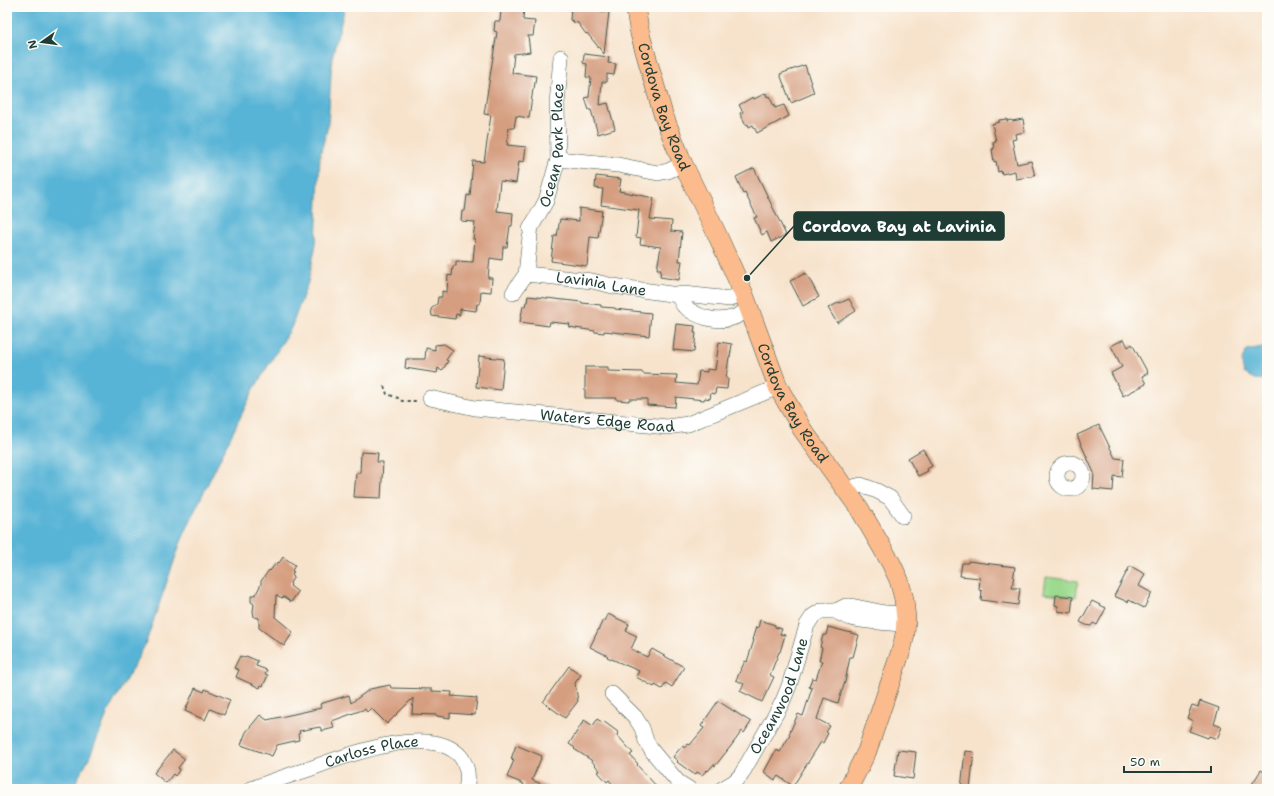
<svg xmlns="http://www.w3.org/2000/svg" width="1274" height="796" viewBox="0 0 1274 796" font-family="'Shantell Sans',sans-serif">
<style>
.green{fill:#9dda8f;stroke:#5e8c62}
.water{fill:#58b4d6;stroke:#3c7885}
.building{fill:#d69e80}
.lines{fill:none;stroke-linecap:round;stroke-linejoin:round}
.minor-casing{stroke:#3f564b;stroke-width:16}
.major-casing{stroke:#3f564b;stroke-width:20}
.path{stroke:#3f564b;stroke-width:2;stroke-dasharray:3 3;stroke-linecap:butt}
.minor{stroke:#fff;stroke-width:15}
.major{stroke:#fbbb8d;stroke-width:19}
.labels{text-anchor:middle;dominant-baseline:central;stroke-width:3;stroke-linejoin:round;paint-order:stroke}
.street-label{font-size:15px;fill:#1f3d34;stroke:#fdfcf7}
.leader{fill:none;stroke:#1f3d34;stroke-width:1.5}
.callout-dot{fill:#1f3d34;stroke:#fdfcf7;stroke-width:1.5}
.callout{fill:#1f3d34;stroke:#1f3d34;stroke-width:1.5}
.callout-label{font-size:16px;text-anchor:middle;font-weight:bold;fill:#fff}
</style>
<rect width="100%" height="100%" fill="#fdfcf7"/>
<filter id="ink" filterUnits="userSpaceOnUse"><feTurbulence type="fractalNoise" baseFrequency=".025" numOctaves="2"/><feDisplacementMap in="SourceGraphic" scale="8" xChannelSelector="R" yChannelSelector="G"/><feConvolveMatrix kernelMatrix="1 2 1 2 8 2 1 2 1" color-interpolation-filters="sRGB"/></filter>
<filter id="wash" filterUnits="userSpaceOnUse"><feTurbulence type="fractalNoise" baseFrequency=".012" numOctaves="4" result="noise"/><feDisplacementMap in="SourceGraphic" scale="16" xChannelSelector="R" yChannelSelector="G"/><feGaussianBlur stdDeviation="0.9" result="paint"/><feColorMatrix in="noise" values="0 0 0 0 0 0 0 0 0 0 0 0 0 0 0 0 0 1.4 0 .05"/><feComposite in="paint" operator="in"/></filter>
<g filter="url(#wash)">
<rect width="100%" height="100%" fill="#f7e3cc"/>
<path class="green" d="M1046,577L1078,581L1076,597L1044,593Z"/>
<g class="water">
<path d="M7,7H345L332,58L328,126L320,155L316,244L308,282L291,328L254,389L196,508L180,544L145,645L108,712L90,756L72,789H7Z"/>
<path d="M1267,344V380L1254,379L1244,373C1241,362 1241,360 1247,350L1262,347Z"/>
</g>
<g id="blocks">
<g class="building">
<path d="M506,7H524L523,20L535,21L533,36H528L530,52L514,54L512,73L536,76L534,89H533L529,118L516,116L514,128H509L507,145L526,147L524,162L519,161L516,183L500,181L497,211L513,213L512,226H510L507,247H503L502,260L490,258L488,278H492L491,292L481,291L480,304H477L476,311L460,309V315L456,314L455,319L432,316L431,309L437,304L438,297H442V291L447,292L448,275L452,276L453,266H456V261L473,262L475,239H473L475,222L461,221L462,211H465L467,195L470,196L473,161L484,162L491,115L484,114L497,32L494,31L495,21H500L501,10L506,11Z"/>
<path d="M571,8L575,9V8L609,12L604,54L587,33L586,34L578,23L573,22V21L570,20Z"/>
<path d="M584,54L609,57L608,63L616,64L614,75L607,74V82H602L600,105L608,103L615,129L598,134L591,110H589L585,98L589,97L591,78L586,77L587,64L583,63Z"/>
<path d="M805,65L814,93L791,103L780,74Z"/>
<path d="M766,93L767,97L769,96L775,108L784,105L789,116L757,133L753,125L749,127L748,124L746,125L740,113L743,112L739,105L753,97L754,99Z"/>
<path d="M1007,119V121L1011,120L1012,121L1023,119L1025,132L1015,134L1016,139L1012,140L1017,164L1031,161L1035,176L1016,179L1015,171L1002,174L1001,171L998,172L996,161L994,162L992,149H994L993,142L996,141L992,124L999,122V120Z"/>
<path d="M754,168L786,235L771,242L767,232L762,235L754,218L757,217L745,193L743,194L736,177Z"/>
<path d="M596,176L621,179L619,191L654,198L650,219L672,221L671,231L682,232L679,261H682L679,280L660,277L661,269H657L661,247L640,244L641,238L636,237L639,210L601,205L603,189L595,188Z"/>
<path d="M579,208L602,211L598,238L590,237L587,266L551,261L554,236H557L560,219L579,221Z"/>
<path d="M806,273L819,297L803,306L790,281Z"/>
<path d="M528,296L582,302V303L601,305V307L615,308V309L651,313L649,336L604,331V333L595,332V331L569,327L570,324L550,322L549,326L520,322L523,306H525L526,302H527Z"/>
<path d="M849,299L856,311L837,323L828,308L840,302V303Z"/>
<path d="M676,324L695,326L694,333H696L694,352L673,350Z"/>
<path d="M1124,339L1128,347L1132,344L1148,373L1142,376L1146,384L1123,396L1111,373L1122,367L1111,346Z"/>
<path d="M719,342L732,344L730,357H729L726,378L728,379L727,389L716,388L715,394L711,393L710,399L705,398L704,400L676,397L675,407L647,405V399H629V401L617,400V398H585V367H608V371L643,372V374L677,375L676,383L697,385L699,371L707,372V369L715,370Z"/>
<path d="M444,344L453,350L446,360L448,361L442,371L438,368L437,373L405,368L406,359H425L426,348L435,350V345Z"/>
<path d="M479,356L504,359L501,390L476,387Z"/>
<path d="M1099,425L1115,458L1124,459L1122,477L1114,476L1113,491L1093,489L1094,473L1077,435Z"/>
<path d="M923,449L932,466L927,469L928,471L918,476L908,458Z"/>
<path d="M361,452L378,453L377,462H383L381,498L354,497L356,473H360Z"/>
<path d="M283,557L295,565L292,571L294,572L292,575L294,577L290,583L291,585L290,586L298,592L291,602L284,597L282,598L276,595L275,617L293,632L284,646L259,628V618L254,617L253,611L254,604L251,602V596L256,594L261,584V581L269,570L270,571L275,564L276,565L278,562L279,563Z"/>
<path d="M968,561L1015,567L1012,588H1020L1018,605L981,600L982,591L979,590L980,578L960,576L962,563H968Z"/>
<path d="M1130,566L1145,574L1139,586L1152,593L1144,608L1129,600L1128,602L1114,596Z"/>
<path d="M1056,595L1073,597L1071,613L1058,611V606L1055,605Z"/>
<path d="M1092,601L1106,608L1097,625L1093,623L1091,626L1086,625L1080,622Z"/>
<path d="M608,614L629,624L626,631L637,636L631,649L647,657L652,649L684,667L672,687L666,683L662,689L655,685L654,687L636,677L639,671L607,657L608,656L590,647L603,620L605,621Z"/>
<path d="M760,620L775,625V627L782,629L780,634L785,635L780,652H779L770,675L774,677L762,702L740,691L744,684L736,680L745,661L747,662L754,640H752L756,627L758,628Z"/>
<path d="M828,627L859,635L853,657H850L845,682L838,703L824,698L817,719L830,726L826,732L828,733L823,743L821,742L793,786L778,776L775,780L764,772L776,750L780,752L790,735L789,734L798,714L803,716L812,688L809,687L812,678L816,679L822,661H819L822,648L820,647L823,635H826Z"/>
<path d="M240,656L245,658L246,656L258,661L256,666L267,670L265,674L268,675L263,686L261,685L260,688L236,677L239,670L234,668Z"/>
<path d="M569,666L581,675L575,683L578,701L565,718L543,702Z"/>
<path d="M390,685L391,688L432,689V691L452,692L451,696L477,698L475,715L450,713V718L437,716V715L412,714L413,698L387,724L371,708L367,712L365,709L332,721L334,728L322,731L320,727L299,731L300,733L298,734L299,740L277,745L272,756L241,745L246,732L260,715L267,720L321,708L320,704L349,695L351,703L370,689Z"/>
<path d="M195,688L204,692L205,689L230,700L224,715L210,709L205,720L185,711Z"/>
<path d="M718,701L751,722L744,733L742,731L731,746L715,766L714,764L708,771L707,770L702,775L697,772L695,775L677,762L678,761L673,757L682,746L685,748L688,744L690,745L704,728L701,726Z"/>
<path d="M1200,701L1219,708L1214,724L1222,727L1217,739L1209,736L1208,738L1189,731L1193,721L1187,718L1192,705L1198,707Z"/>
<path d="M597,719L602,722L603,721L618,732L617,735L633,753L630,755L638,764L637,765L659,789H616L609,780L607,782L598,772L600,771L591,760L574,749L575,748L569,744L584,720L593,726Z"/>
<path d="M516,745L542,756L532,780L553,789H522L524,784L507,777L514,760L511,759Z"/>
<path d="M173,750L185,759L178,768L180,769L175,776L173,774L166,783L154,773Z"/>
<path d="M898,750L916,752L913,779L894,776Z"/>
<path d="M965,751L974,752L970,789H961Z"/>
<path d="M1261,770L1267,774V789H1249Z"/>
</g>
</g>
</g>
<g filter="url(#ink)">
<use href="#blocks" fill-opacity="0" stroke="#3f564b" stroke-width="1"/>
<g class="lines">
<defs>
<g id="minor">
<path d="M558,159L618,165L658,173L668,171L683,164"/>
<path id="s1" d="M530,229L546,201L558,159L557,104L561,57"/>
<path id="s2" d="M526,274L592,281L613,286L678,295L684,294L730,299L743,292"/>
<path d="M513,293L526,274L530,237"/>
<path d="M678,295C680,298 681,303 684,306C697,317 716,323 732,318C738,316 744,312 749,310"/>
<path id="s3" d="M430,398L475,408L667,427L688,424L778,387"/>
<circle cx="1070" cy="476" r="13"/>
<path d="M846,489L861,485L877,491L890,498L903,516"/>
<path d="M836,611C853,623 878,621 898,624"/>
<path d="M612,694L635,717L642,728L646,741L652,751L678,782L689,789"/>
<path id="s4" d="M251,789C270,782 290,775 309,769C344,756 432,722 461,757C468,767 469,777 466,789"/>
<path id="s5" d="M722,789L734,782L741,775L782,703L789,686L807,625L813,616L821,611H836L846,606H851L885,613L905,614"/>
</g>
<g id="major">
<path id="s6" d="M635,7L640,34L663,114L683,164L715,230L743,292L778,387L802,429L859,508L891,563L899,580L904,599L906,619L905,634L902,648L867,751L848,789"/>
</g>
</defs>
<use href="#minor" class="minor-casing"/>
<use href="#major" class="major-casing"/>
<path class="path" d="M384,386L387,394L398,398L402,401H418"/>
<use href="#minor" class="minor"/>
<use href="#major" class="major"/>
</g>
</g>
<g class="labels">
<g class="street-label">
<text stroke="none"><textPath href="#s6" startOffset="104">Cordova Bay Road</textPath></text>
<text stroke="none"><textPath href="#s1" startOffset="89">Ocean Park Place</textPath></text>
<text stroke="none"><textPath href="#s2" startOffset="76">Lavinia Lane</textPath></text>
<text stroke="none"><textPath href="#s6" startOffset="428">Cordova Bay Road</textPath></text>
<text stroke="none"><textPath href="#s3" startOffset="179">Waters Edge Road</textPath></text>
<text stroke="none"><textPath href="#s5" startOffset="112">Oceanwood Lane</textPath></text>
<text stroke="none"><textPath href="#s4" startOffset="127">Carloss Place</textPath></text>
</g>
</g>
<path class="leader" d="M747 278L794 226"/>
<circle class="callout-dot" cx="747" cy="278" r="4"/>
<rect class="callout" x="794" y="212" width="210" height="28" rx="4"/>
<g class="callout-label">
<text x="899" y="232">Cordova Bay at Lavinia</text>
</g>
<rect width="1274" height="796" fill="none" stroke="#fdfcf7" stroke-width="24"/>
<g transform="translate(42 42) rotate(256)" stroke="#fdfcf7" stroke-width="3" paint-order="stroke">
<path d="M0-3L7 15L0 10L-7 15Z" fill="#1f3d34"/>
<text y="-6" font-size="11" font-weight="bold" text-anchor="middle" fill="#1f3d34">N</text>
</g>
<path d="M1124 766v6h87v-6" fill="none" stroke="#1f3d34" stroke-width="2"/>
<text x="1130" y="766" font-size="12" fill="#1f3d34" stroke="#fdfcf7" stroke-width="3" paint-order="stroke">50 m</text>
</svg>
